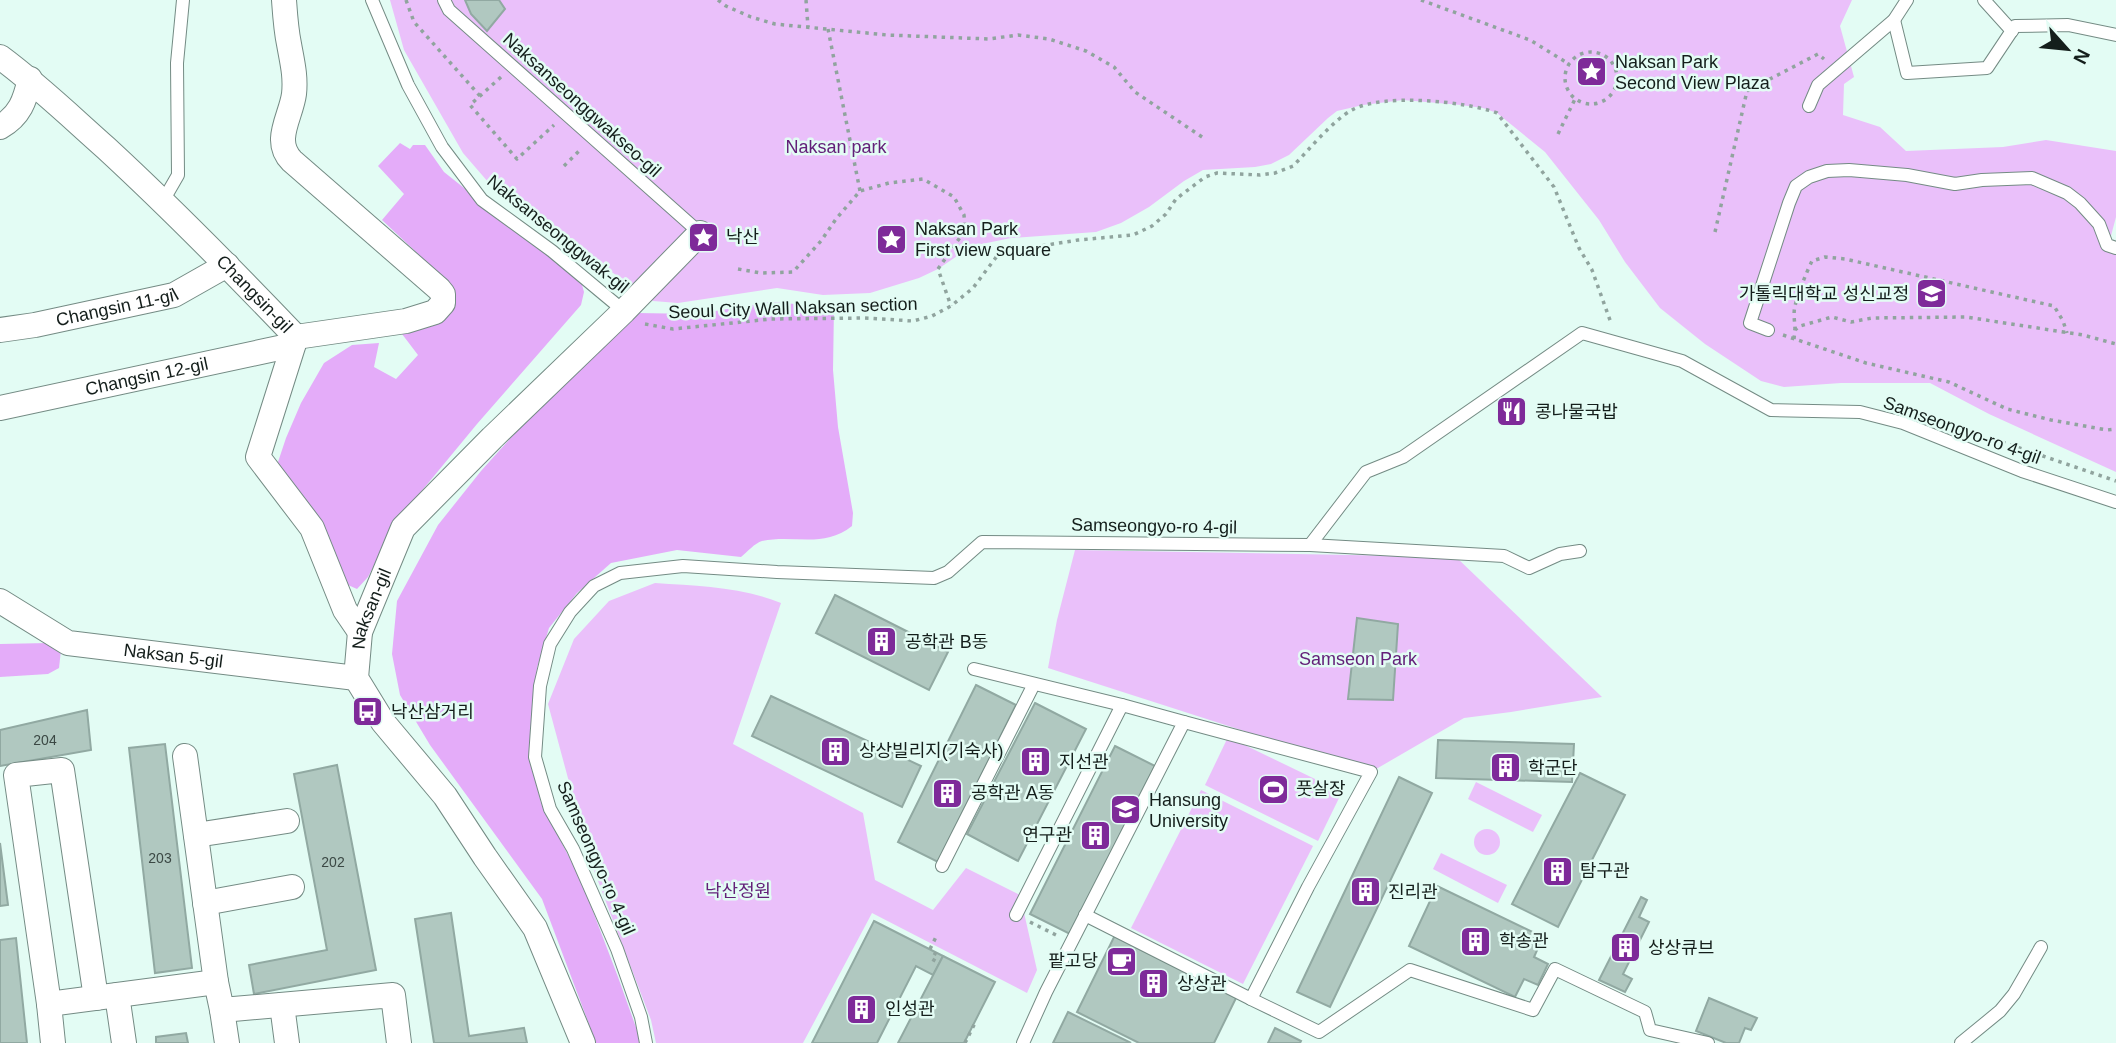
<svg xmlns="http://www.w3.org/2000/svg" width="2116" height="1043" viewBox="0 0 2116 1043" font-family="Helvetica,'Noto Sans KR',sans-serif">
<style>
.green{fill:#eac0fa}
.forest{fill:#e4acf9}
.building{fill:#b0c8c0;stroke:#91a9a2;stroke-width:2}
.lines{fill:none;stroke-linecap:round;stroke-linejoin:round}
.service-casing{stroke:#748b84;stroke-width:14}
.minor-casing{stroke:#748b84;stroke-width:26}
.path{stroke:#90a49e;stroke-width:3.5;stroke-dasharray:3.5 5;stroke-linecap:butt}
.service{stroke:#fff;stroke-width:12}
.minor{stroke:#fff;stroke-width:24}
.labels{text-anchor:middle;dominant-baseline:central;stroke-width:5;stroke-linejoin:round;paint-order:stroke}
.number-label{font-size:14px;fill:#3b4844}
.poi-label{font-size:18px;fill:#141e1b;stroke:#e3fcf4;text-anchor:start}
.street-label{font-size:18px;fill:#141e1b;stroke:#e3fcf4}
.park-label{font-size:18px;fill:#632079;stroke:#e3fcf4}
</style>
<rect width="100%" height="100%" fill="#e3fcf4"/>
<g class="green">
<path d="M390,0H1852L1840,26L1854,77L1844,84L1843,115L1880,127L1906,151L2003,147L2046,140L2116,151V217L2108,247L2116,250V472L1989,414L1930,383H1841L1784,387L1761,381L1705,344L1660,308L1625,262L1599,220L1545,152L1497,113L1483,108L1461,105L1403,100L1363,105L1337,111L1328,118L1289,155L1271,164L1255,167L1203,170L1184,181L1149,207L1121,223L1096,232L1011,238L977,245L963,252L938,269L919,278L870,293L823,295L777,288L678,303L653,301L495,190L463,153L404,50Z"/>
<path d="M1075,550L1456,557L1602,697L1511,712L1464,718L1371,772L1048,668L1057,620Z"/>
<path d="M655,583C699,586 741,587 781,603L733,744L863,813L875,880L933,910L966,868L1020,895L1037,970L1027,993L872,913L803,1043H656L651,1020L590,860L548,704L574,639L609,601Z"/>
<path d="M1228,737L1342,792L1318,841L1205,785Z"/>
<path d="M1476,782L1542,815L1533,832L1468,799Z"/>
<path d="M1201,790L1313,846L1243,984L1131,928Z"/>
<circle cx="1487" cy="842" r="13"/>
<path d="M1441,853L1507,885L1498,903L1433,869Z"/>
</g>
<g class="forest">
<path d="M400,143L410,149L413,145H425L444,172L581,281L584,292L581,305L477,424L396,522L368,577L357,589L339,581L281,478L278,462L286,438L301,403L324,363L352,345L379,343L374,367L396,379L418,355L402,334L439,321L454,306L450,288L416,252L382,220L404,194L378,166Z"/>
<path d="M770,302L834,307L833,370L838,427L853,513L852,526C823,549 794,534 762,541C755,543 747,552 741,557L677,550L611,563L577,593L549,628L537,668L529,753L541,803L581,880L618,977L638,1033L639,1043H596L542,899L430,745L400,695L392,654L397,601L438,525L481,471L527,420L586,365L637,313L697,314Z"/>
<path d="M48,643L61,650L59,668L48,674L0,677V644Z"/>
</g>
<g class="building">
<path d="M465,0H499L505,9L487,31L471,14Z"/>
<path d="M835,595L948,652L929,690L816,633Z"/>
<path d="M1357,618L1398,624L1393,700L1348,699Z"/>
<path d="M976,685L1016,705L938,862L898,842Z"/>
<path d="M771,696L921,766L902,807L752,736Z"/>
<path d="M1035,703L1086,729L1018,861L967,834Z"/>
<path d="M87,710L91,750L0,766V730Z"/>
<path d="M1438,740L1574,744L1572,782L1436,778Z"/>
<path d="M165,744L192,968L155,973L129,748Z"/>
<path d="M1115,746L1155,766L1070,934L1030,914Z"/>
<path d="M337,765L376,970L254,994L249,965L327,950L294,774Z"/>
<path d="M1580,773L1625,795L1558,927L1512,904Z"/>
<path d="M1399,777L1432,793L1330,1007L1297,992Z"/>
<path d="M0,843L8,905L0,906Z"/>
<path d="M1437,886L1543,937L1534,957L1548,964L1538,985L1524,979L1515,997L1409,946Z"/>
<path d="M1641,897L1647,900L1639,917L1649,922L1623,974L1632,979L1625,992L1599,980Z"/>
<path d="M451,913L469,1036L524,1028L527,1043H434L415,919Z"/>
<path d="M874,921L943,956L933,975L916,966L877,1043H812Z"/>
<path d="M1116,933L1238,994L1214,1043H1139L1077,1012Z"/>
<path d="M16,938L27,1043H0V940Z"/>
<path d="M943,956L995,982L964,1043H898Z"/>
<path d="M1709,998L1757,1018L1751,1030L1745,1028L1739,1043H1726L1696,1031Z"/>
<path d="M1068,1012L1131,1043H1053Z"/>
<path d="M1275,1028L1301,1041L1300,1043H1268Z"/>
<path d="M186,1033L188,1043H156V1037Z"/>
</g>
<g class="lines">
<defs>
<g id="service">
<path d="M372,0L408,85L442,147L482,200L552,251L624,311"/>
<path d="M444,0L449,10L700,233"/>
<path d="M1984,0L2012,31"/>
<path d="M1894,20L1907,73L1987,68L2015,26L2068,25L2116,35"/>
<path d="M1809,106L1818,85L1894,20L1907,0"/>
<path d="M163,201L178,175L177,63L183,0"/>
<path d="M1768,330L1750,323L1789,203L1796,186L1809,177L1827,171L1849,170L1907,175L1955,184L1982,180L2032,178L2067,193L2080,203L2099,224L2107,245L2116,248"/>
<path d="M1310,545L1366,472L1403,457L1582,333L1682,361L1771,410L1860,412L1903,423L2022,471L2116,502"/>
<path d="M974,669L1122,705"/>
<path d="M942,866L1034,684"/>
<path d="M1016,915L1122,705L1184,722L1046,992L1023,1043"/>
<path d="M1085,915L1251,999L1308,887L1371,772L1184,722"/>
<path d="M1251,999L1319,1032L1410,970L1533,1010L1555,969L1645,1012L1650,1030L1708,1043"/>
<path d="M646,1043L641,1017L617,949L573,849L550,809L535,757L540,686L550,644L570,612L594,586L620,573L683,566L777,572L934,578L948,572L982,542L1310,545L1504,556L1529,568L1560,554L1580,551"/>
<path d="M1961,1043L2000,1011L2014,994L2041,947"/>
</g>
<g id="minor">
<path d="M284,0C285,14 286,30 289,44C292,61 296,76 294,94C291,117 272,141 292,161L439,289L443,294V303L435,312L406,321L296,337"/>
<path id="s1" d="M0,57C38,85 71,117 106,148C172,209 234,272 296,337L258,457L312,528L345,610L360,632"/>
<path d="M0,127C20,116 25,100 30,79"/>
<path id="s2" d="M0,330L35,325L174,295L227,265"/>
<path id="s3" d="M0,408L293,345"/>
<path id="s4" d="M0,601L68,643L356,678"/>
<path d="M185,756L216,982L222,1010L393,995L399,1043"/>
<path d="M196,835L287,821"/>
<path d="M205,903L292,887"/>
<path d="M117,995L124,1043"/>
<path d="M49,1004L16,775L62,770L96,998"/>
<path d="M282,1005L287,1043"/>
<path d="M222,1010L227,1043"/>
<path d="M53,1043L49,1004L216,982"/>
<path id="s5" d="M583,1043L535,928L485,857L445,796L383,722L356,678L360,632L403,528L492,438L624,311L700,233"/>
</g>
</defs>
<use href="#service" class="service-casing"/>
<use href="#minor" class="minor-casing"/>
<g class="path">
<path d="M406,0L414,22L480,96"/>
<path d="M718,0L726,6L751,17L775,24L887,35L989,39L1018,35L1049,39L1086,51L1114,67L1135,92L1205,139"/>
<path d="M806,0L808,27"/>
<path d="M1421,0L1530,40L1569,64"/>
<path d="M828,29L860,191"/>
<circle cx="1591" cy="78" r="26"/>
<path d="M501,77L470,105L517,159L554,125"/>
<path d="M1558,134L1575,99"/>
<path d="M564,166L580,150"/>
<path d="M1715,232L1747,91L1818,54L1824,59"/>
<path d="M738,269L761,273L793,272L821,241L836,219L860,191L889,183L923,179L954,197L964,215L965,227L961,236L938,269L951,306"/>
<path d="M645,324L673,329L771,319L865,318L913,321L932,316L951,306L973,288L997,256L1022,249L1078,240L1133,235L1152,226L1166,214L1176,199L1205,177L1217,173L1260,175L1275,173L1293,166C1309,150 1333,120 1352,110C1382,93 1465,101 1497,113L1554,187L1579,248L1592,270L1611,323"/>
<path d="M1795,330C1795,323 1793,314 1795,306C1798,294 1806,273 1812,261L1825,257L1845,259L2054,306L2063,321L2067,333"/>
<path d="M1783,335L1866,363L1949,382L2007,409L2051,420L2107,430L2116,429"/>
<path d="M1794,339L1795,330L1800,326L1832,317L1851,322L1872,318L1966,317L2083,335L2116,344"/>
<path d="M2002,442L2116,481"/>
<path d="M1030,922L1058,936"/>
<path d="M930,949L937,935"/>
<path d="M936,952L932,959L939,963"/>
<path d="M965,1043L976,1021"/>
</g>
<use href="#service" class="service"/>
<use href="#minor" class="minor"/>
</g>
<defs>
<symbol id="sight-square" viewBox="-11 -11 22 22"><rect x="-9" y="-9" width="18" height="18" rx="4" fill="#7e2a99" stroke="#e3fcf4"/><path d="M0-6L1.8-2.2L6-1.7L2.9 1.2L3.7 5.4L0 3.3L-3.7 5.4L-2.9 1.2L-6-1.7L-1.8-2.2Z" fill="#fff"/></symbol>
<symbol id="university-square" viewBox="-11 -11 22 22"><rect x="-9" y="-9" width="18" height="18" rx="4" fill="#7e2a99" stroke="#e3fcf4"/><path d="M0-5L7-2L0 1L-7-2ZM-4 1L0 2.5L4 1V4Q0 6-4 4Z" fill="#fff"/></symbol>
<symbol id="restaurant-square" viewBox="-11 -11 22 22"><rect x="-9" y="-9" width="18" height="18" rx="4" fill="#7e2a99" stroke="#e3fcf4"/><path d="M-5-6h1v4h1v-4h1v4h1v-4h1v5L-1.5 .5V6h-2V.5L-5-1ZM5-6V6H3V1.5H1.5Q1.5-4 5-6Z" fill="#fff"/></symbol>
<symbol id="building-square" viewBox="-11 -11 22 22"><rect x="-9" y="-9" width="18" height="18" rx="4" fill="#7e2a99" stroke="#e3fcf4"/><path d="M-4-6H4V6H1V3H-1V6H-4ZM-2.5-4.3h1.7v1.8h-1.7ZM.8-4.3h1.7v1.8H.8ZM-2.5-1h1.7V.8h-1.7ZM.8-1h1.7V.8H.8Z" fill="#fff"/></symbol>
<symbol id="bus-square" viewBox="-11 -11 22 22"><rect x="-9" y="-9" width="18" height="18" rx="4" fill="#7e2a99" stroke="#e3fcf4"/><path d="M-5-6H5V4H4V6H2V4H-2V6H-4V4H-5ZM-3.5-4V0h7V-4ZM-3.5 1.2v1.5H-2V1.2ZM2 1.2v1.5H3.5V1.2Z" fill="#fff"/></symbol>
<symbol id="stadium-square" viewBox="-11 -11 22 22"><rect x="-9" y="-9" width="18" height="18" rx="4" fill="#7e2a99" stroke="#e3fcf4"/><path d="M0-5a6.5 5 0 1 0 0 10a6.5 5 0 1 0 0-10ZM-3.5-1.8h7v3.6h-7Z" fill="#fff"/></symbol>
<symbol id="cafe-square" viewBox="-11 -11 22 22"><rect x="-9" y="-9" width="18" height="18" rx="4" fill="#7e2a99" stroke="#e3fcf4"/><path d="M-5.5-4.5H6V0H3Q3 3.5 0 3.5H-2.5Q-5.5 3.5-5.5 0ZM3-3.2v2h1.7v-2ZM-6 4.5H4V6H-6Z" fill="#fff"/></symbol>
</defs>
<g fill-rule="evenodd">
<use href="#sight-square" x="1574" y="54" width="35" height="35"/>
<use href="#sight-square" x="686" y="220" width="35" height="35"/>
<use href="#sight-square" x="874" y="222" width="35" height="35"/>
<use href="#university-square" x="1914" y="276" width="35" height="35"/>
<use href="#restaurant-square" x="1494" y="394" width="35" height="35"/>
<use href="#building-square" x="864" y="624" width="35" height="35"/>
<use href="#bus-square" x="350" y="694" width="35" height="35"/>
<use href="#building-square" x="818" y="734" width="35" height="35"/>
<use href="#building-square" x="1018" y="744" width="35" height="35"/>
<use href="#building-square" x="1488" y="750" width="35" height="35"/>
<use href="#stadium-square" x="1256" y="772" width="35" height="35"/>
<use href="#building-square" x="930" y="776" width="35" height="35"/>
<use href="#university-square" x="1108" y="792" width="35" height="35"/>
<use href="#building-square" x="1078" y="818" width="35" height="35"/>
<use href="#building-square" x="1540" y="854" width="35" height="35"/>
<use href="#building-square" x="1348" y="874" width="35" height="35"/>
<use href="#building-square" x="1458" y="924" width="35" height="35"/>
<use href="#building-square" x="1608" y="930" width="35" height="35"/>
<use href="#cafe-square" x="1104" y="944" width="35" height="35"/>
<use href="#building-square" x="1136" y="966" width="35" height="35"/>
<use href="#building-square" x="844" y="992" width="35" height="35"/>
</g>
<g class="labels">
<g class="number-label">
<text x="45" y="740">204</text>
<text x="160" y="858">203</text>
<text x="333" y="862">202</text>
</g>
<g class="poi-label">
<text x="1615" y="62">Naksan Park<tspan x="1615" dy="21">Second View Plaza</tspan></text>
<text x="915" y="229">Naksan Park<tspan x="915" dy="21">First view square</tspan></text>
<text x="726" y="237">낙산</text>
<text x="1909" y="294" text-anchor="end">가톨릭대학교 성신교정</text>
<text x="1535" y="412">콩나물국밥</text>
<text x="905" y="642">공학관 B동</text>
<text x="391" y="712">낙산삼거리</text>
<text x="859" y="751">상상빌리지(기숙사)</text>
<text x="1059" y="762">지선관</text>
<text x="1528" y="768">학군단</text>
<text x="1296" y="789">풋살장</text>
<text x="971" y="793">공학관 A동</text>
<text x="1149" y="800">Hansung<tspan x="1149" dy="21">University</tspan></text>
<text x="1072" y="835" text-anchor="end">연구관</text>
<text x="1580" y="871">탐구관</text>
<text x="1388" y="892">진리관</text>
<text x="1499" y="941">학송관</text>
<text x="1648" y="948">상상큐브</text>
<text x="1098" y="961" text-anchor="end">팥고당</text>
<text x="1177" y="984">상상관</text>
<text x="885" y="1009">인성관</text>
</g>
<g class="street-label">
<text transform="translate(582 105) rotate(42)">Naksanseonggwakseo-gil</text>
<text transform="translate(558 234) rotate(39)">Naksanseonggwak-gil</text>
<text stroke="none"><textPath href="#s1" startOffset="348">Changsin-gil</textPath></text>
<text stroke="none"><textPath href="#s2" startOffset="119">Changsin 11-gil</textPath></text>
<text transform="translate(793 308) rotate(-2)">Seoul City Wall Naksan section</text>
<text stroke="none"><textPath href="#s3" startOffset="150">Changsin 12-gil</textPath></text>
<text transform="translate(1962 430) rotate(20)">Samseongyo-ro 4-gil</text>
<text transform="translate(1154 526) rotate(1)">Samseongyo-ro 4-gil</text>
<text stroke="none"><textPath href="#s5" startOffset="504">Naksan-gil</textPath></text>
<text stroke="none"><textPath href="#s4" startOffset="186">Naksan 5-gil</textPath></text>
<text transform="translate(596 858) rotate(66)">Samseongyo-ro 4-gil</text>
</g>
<g class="park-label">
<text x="836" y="147">Naksan park</text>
<text x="1358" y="659">Samseon Park</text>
<text x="738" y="891">낙산정원</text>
</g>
</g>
<g transform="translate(2067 49) rotate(117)" stroke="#e3fcf4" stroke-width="5" paint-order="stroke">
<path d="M0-5L12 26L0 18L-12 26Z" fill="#141e1b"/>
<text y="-10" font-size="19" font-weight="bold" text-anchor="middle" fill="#141e1b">N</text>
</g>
</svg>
